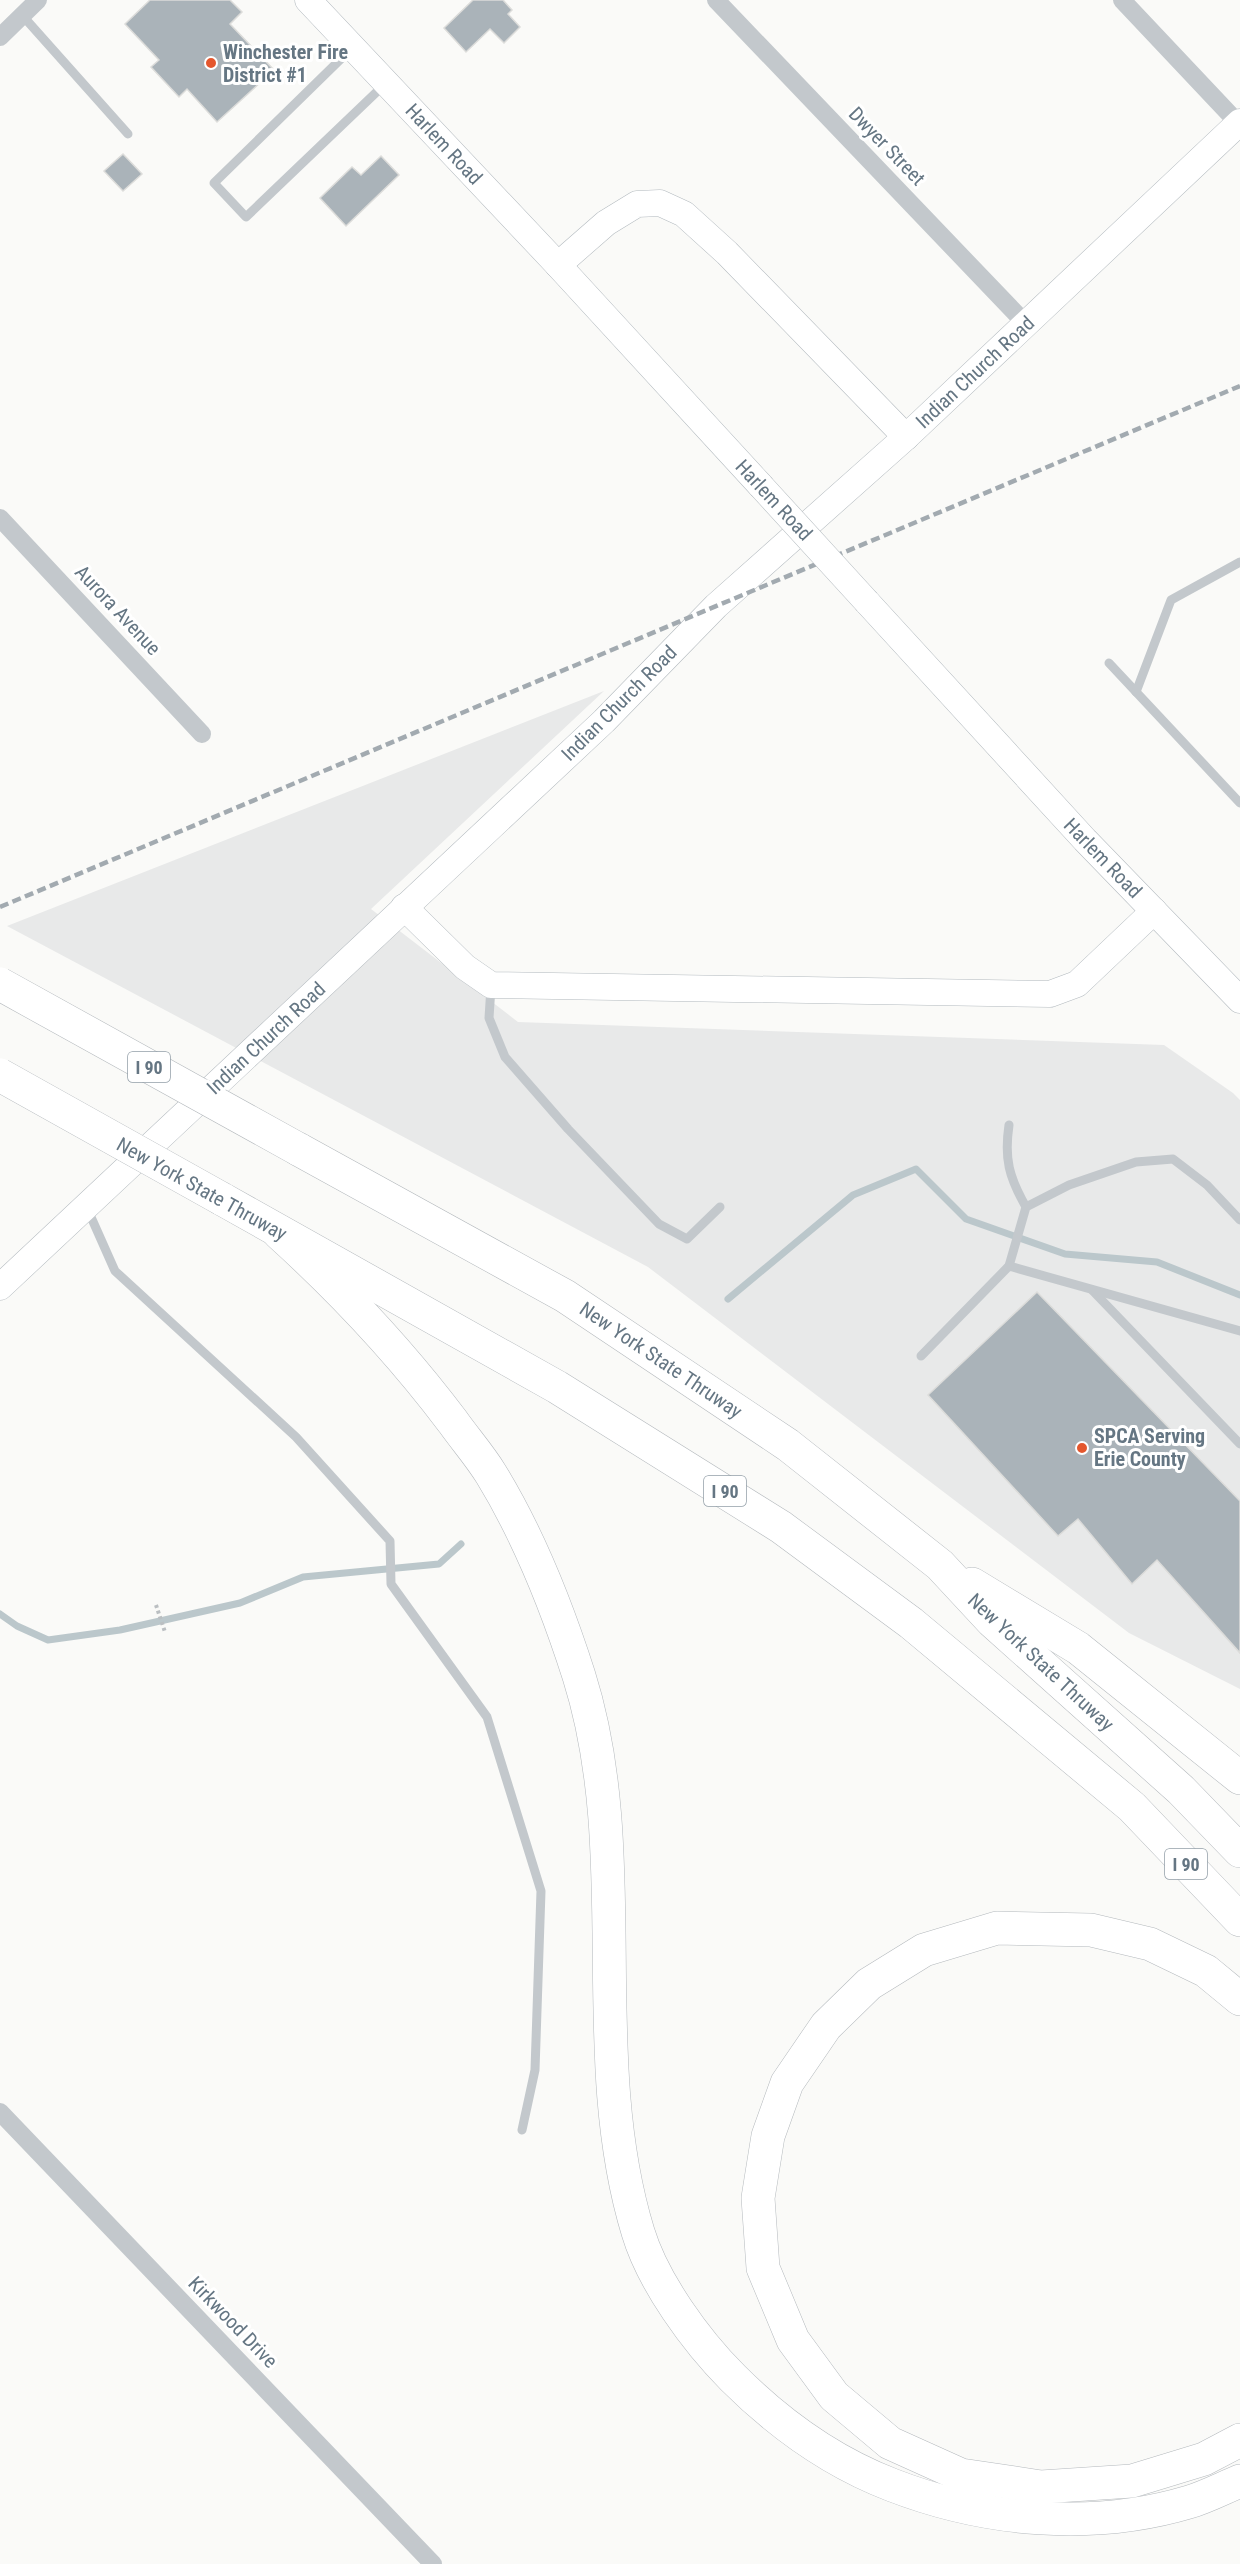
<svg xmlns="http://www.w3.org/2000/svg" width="1240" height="2564" viewBox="0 0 1240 2564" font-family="'Roboto Condensed',sans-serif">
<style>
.built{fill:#e8e9e9}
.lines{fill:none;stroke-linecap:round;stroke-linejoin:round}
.stream{stroke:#bbc7cb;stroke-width:7}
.building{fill:#aab3b9;stroke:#dcdcda;stroke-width:1.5}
.secondary-casing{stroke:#b3babf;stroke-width:27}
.highway-casing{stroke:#b4b9bd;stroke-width:34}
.path{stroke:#bbbfc2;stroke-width:4;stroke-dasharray:3 3;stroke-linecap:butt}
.lane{stroke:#c3c8cc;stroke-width:9}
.street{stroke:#c3c8cc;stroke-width:18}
.secondary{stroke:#fff;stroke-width:26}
.highway{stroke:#fff;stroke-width:33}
.rail{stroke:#a2aab0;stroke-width:4.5;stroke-dasharray:9 4.5;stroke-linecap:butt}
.secondary-bridge-casing{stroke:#b3babf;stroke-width:27;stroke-linecap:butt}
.highway-bridge-casing{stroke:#b4b9bd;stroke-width:34;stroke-linecap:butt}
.secondary-bridge{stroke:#fff;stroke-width:26}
.highway-bridge{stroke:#fff;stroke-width:33}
.poi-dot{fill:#e4572e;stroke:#fff;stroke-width:2}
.labels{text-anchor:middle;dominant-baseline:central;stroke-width:6;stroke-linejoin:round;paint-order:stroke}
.shield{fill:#fff;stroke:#939fa8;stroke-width:1.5}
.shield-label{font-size:18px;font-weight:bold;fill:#657683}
.poi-label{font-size:20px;font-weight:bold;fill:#657683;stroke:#fff;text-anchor:start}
.street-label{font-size:20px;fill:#657683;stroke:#fff}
</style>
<rect width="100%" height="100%" fill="#fafaf8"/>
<path class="built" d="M604,691L371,909L518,1022L1164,1045L1233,1093L1240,1100V1689L1129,1633L648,1267L7,926Z"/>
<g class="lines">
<g class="stream">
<path d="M728,1299L853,1195L916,1169L966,1219L1065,1254L1157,1262L1240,1295"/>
<path d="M0,1614L17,1626L48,1640L120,1630L240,1603L303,1577L439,1564L461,1544"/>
</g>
</g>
<g class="building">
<path d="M150,0H230L242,12L230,24L274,70L217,122L187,89L179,97L151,67L159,60L125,24Z"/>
<path d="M473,0H503L512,10L508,14L520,27L504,43L490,29L466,52L444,28Z"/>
<path d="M123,154L142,174L123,191L104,171Z"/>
<path d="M381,156L399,175L346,226L320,198L352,167L361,175Z"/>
<path d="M1037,1292L1240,1501V1653L1157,1560L1132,1584L1078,1519L1058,1536L928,1395Z"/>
</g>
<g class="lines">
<defs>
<g id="secondary">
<path d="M308,0L558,265L761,486"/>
<path d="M558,265L606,223L637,204L660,203L684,214L727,253L906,437"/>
<path d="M867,602L1085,840L1240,1000"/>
<path d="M404,907L465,967L491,985L1050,994L1077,984L1154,911"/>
<path d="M0,1287L604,721L716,606L906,437L1240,122"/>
</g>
<g id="highway">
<path d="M298,1149L565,1296L788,1445L940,1565L992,1621L1181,1790L1240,1851"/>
<path d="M222,1199L557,1387L781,1527L911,1623L1132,1807L1240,1920"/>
<path d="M279,1233C343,1291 401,1353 453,1422C465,1439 480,1456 491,1474C529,1536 557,1607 579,1676C636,1856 583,2052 638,2232C653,2282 696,2341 733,2378C778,2423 832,2462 892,2485C985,2521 1092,2531 1189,2502C1206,2497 1223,2488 1240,2481"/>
<path d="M972,1584L1078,1648L1240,1778"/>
<path d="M1240,1999L1206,1971L1150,1944L1091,1930L997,1928L924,1950L869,1984L826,2026L787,2083L768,2136L758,2198L763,2268L793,2340L834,2396L890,2443L961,2475L1041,2487L1132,2481L1204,2459L1240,2440"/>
</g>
</defs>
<use href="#secondary" class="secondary-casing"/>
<use href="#highway" class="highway-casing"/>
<path class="path" d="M156,1605L165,1632"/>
<g class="lane">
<path d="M22,15L128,134"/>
<path d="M351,49L214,183L246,217L385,84"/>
<path d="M1109,663L1240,803"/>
<path d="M1136,692L1171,600L1240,562"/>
<path d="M491,987L489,1018L505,1057L568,1129L659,1224L687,1239L720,1207"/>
<path d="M1009,1125C1004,1159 1009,1177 1026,1207"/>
<path d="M87,1208L115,1271L296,1437L390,1541L391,1584L487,1717L541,1891L535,2070L522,2130"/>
<path d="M1009,1266L1026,1207L1069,1185L1136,1162L1173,1159L1207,1185L1240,1220"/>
<path d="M1092,1290L1240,1444"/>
<path d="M921,1356L1009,1266L1240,1331"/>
</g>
<g class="street">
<path d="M716,0L1026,324"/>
<path d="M1122,0L1238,123"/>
<path d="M0,37L38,0"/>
<path d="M0,518L202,734"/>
<path d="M0,2112L433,2564"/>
</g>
<use href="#secondary" class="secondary"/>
<use href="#highway" class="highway"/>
<path class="rail" d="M0,907L1240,386"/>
<defs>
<path id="secondary-bridge" d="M761,486L867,602"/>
<g id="highway-bridge">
<path d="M0,984L298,1149"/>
<path d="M0,1075L222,1199"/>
</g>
</defs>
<use href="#secondary-bridge" class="secondary-bridge-casing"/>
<use href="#highway-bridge" class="highway-bridge-casing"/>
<use href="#secondary-bridge" class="secondary-bridge"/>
<use href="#highway-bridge" class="highway-bridge"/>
</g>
<g class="poi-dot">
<circle cx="211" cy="63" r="6"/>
<circle cx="1082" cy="1448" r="6"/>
</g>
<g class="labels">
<g class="shield">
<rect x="128" y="1052" width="42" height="30" rx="4.5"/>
<rect x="704" y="1476" width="42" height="30" rx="4.5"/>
<rect x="1165" y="1849" width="42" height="30" rx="4.5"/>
</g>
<g class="shield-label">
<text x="149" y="1067">I 90</text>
<text x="725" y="1491">I 90</text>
<text x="1186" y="1864">I 90</text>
</g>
<g class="poi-label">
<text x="223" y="52">Winchester Fire<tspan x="223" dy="23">District #1</tspan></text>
<text x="1094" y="1436">SPCA Serving<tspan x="1094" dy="23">Erie County</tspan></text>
</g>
<g class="street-label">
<text transform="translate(444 144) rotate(47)">Harlem Road</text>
<text transform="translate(887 146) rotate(46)">Dwyer Street</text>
<text transform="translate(975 372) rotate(-43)">Indian Church Road</text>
<text transform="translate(774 500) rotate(47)">Harlem Road</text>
<text transform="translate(118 610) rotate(47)">Aurora Avenue</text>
<text transform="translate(619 703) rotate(-45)">Indian Church Road</text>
<text transform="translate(1103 858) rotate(46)">Harlem Road</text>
<text transform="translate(266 1038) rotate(-43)">Indian Church Road</text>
<text transform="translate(202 1189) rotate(29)">New York State Thruway</text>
<text transform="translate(661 1360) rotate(34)">New York State Thruway</text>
<text transform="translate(1041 1662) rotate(43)">New York State Thruway</text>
<text transform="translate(233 2322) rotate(46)">Kirkwood Drive</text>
</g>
</g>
</svg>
